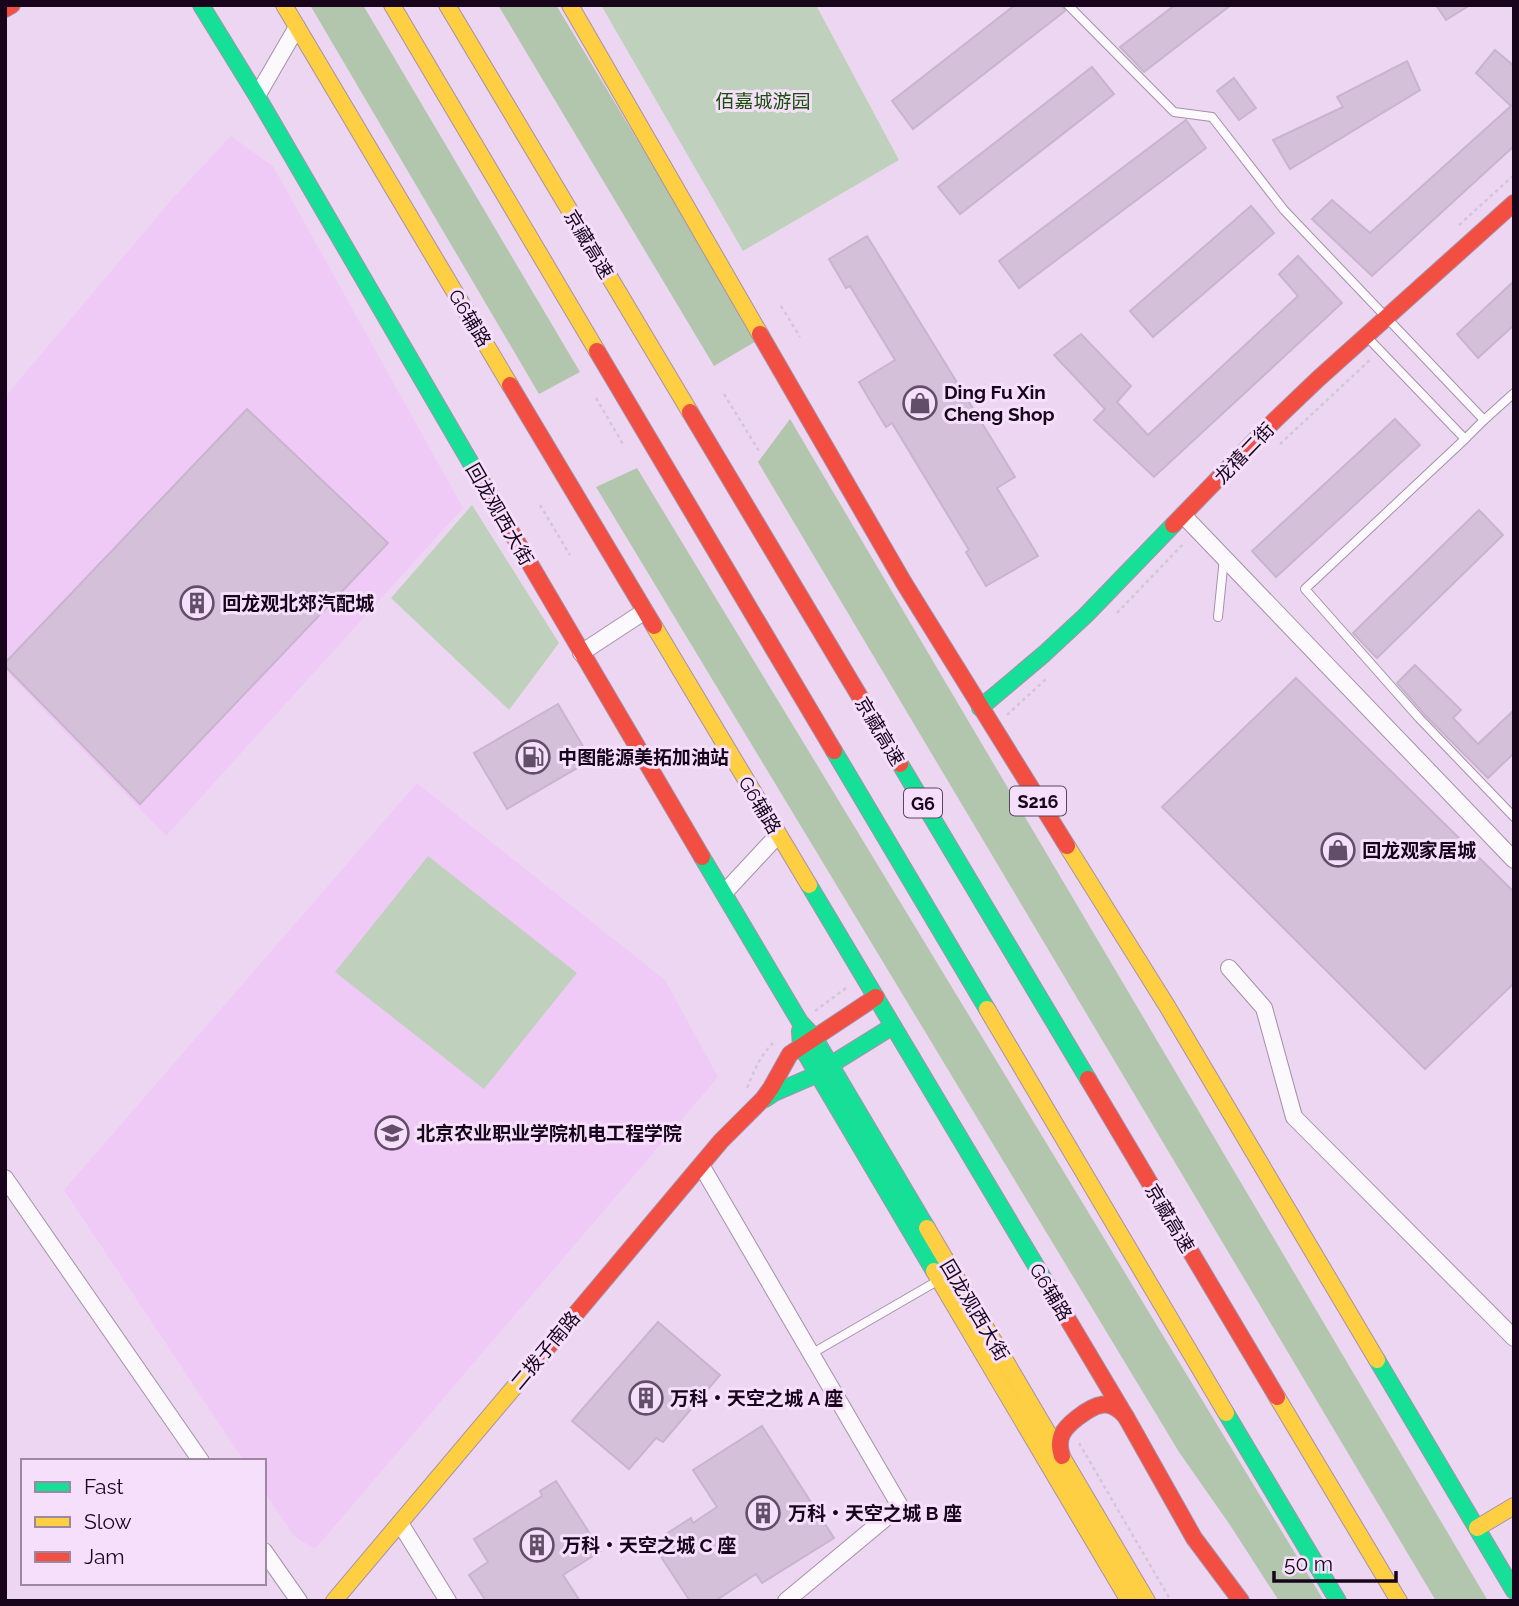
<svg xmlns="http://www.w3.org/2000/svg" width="1519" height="1606" viewBox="0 0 1519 1606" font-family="Raleway,'Noto Sans SC',sans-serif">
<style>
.built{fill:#efcaf7}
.green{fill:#bfd1bc}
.forest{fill:#b2c6ad}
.building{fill:#d5c0da;stroke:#c9b4cd;stroke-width:2}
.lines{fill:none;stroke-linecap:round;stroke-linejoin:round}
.lane-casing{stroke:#a491a9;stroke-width:10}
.street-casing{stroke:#a491a9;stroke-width:18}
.fast-casing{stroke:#a491a9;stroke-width:18}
.slow-casing{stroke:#a491a9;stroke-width:18}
.jam-casing{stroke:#a491a9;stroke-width:18}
.path{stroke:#d0c8d2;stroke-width:2.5;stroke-dasharray:3.5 3.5;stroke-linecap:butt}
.lane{stroke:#fcf9fd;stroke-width:8}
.street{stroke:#fcf9fd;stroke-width:16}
.fast{stroke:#16e098;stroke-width:16}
.slow{stroke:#ffcf43;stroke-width:16}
.jam{stroke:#f24e42;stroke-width:16}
.labels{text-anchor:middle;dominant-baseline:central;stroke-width:6;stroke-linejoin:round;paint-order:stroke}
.shield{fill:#f5dffa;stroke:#5a465f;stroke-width:2}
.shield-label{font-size:18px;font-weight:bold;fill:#18051c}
.park-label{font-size:19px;fill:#184f0a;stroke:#f5dffa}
.street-label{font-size:19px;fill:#18051c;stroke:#f5dffa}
.poi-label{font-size:19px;font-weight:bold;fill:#18051c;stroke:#f5dffa;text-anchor:start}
</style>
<rect width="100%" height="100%" fill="#edd6f2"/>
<g class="built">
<path d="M231,136L273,166L463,508L166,836L5,670V397L172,199Z"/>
<path d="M417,783L665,980L718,1077L315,1549L294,1536L264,1491V1461H244L64,1190Z"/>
</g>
<g class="green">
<path d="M601,5H816L899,160L743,251Z"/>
<path d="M472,505L559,643L509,710L391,598Z"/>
<path d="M428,856L577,973L484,1089L335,972Z"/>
</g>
<g class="forest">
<path d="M310,5H363L580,372L539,394Z"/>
<path d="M498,5H556L758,340L714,366Z"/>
<path d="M790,419L1488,1601H1436L758,462Z"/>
<path d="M637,468L1324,1601H1279L1230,1525L1179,1452L596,487Z"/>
</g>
<g class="building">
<path d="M1015,5H1062L1065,11L913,129L892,101Z"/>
<path d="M1175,5H1231L1144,72L1120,47Z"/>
<path d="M1436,5H1470L1446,20Z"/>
<path d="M1495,50L1514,66V146L1372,276L1312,219L1332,200L1370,233L1511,106L1476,73Z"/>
<path d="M1407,61L1420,90L1290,169L1273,140L1343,107L1337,97Z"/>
<path d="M1092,67L1114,94L960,214L938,187Z"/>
<path d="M1234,78L1256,108L1239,120L1217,91Z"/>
<path d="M1186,120L1206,148L1019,288L999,261Z"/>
<path d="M1251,206L1274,233L1153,337L1130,311Z"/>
<path d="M867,236L1015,477L997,488L1038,556L986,586L966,552L969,550L892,423L886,427L859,382L895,360L850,286L846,288L829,259Z"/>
<path d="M1298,256L1342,303L1154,477L1094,420L1105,409L1054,355L1081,334L1131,386L1117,402L1148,435L1298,296L1279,274Z"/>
<path d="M1514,281V325L1478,358L1457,334Z"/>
<path d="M247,409L388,543L140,804L5,666V663Z"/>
<path d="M1395,419L1420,445L1276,577L1252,551Z"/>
<path d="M1479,510L1503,535L1377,658L1353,633Z"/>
<path d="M1415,665L1461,710L1453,718L1478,744L1514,710V753L1488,778L1424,714L1397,683Z"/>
<path d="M1296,678L1514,892V983L1425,1069L1162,807Z"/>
<path d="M558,704L591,760L507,809L474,753Z"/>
<path d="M658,1322L720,1375L663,1442L656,1438L629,1469L572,1421Z"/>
<path d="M762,1426L834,1538L762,1583L756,1574L715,1601H690L652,1543L691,1518L693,1523L717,1507L693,1470Z"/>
<path d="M556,1481L601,1551L563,1575L580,1601H486L469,1575L488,1562L474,1539L542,1496L540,1491Z"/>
</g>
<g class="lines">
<defs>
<g id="lane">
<path d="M1068,5L1174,112L1212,117L1284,210L1484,420L1514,393"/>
<path d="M1368,338L1465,439L1305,589L1419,718L1514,817"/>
<path d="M1465,439L1484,420"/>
<path d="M1218,617L1224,558"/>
<path d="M811,1354L939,1280"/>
</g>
<g id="street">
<path d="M257,96L297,27"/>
<path d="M1183,515L1514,860"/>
<path d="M581,653L645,611"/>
<path d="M724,893L778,835"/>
<path d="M1229,968L1264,1008L1294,1117L1514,1338"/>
<path d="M701,1165L900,1506L786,1601"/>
<path d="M5,1178L201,1461"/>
<path d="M400,1523L448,1601"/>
<path d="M264,1551L299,1601"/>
</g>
<g id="fast">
<path d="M201,5L257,96L483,484"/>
<path d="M980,708L1044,654L1086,615L1173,525"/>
<path d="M834,751L987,1009"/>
<path d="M900,764L1088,1079"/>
<path d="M702,857L800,1022L814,1037L927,1228"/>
<path d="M809,885L1048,1286"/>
<path d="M800,1031L801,1046L934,1271"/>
<path d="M765,1099L774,1093L811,1077L893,1026"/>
<path d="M1377,1360L1514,1591"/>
<path d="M1226,1413L1338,1601"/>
</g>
<g id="slow">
<path d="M284,5L510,385"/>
<path d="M392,5L597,351"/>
<path d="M447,5L690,412"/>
<path d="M570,5L760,334"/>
<path d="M654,626L809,885"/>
<path d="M1067,846L1167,1006L1377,1360"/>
<path d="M987,1009L1226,1413"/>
<path d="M927,1228L1147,1601"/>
<path d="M934,1271L1129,1601"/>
<path d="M1277,1397L1399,1601"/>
<path d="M1477,1528L1514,1506"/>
<path d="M334,1601L532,1366"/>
</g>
<g id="jam">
<path d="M5,9L12,5"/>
<path d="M760,334L904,583L1067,846"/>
<path d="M597,351L834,751"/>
<path d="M510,385L654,626"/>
<path d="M690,412L900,764"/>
<path d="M483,484L702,857"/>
<path d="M1173,525L1274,421L1318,379L1514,203"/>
<path d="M1088,1079L1277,1397"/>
<path d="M1048,1286L1126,1417L1194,1538L1241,1601"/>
<path d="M532,1366L721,1141L763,1099L771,1088L790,1054L876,997"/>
<path d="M1062,1456C1056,1438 1063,1429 1077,1418C1095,1404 1109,1397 1126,1417"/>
</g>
</defs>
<use href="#lane" class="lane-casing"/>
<use href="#street" class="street-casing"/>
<use href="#fast" class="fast-casing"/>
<use href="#slow" class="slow-casing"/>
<use href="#jam" class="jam-casing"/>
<g class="path">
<path d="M1459,225L1514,175"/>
<path d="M781,306L800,337"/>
<path d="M724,394L759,451"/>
<path d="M596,398L623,444"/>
<path d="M1280,444L1372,358"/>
<path d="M540,505L570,555"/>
<path d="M1117,613L1185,542"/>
<path d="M1007,715L1048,677"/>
<path d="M815,1011L846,988"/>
<path d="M747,1088C754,1071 760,1056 773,1043"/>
<path d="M1079,1443L1171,1601"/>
</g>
<use href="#lane" class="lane"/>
<use href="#street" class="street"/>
<use href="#fast" class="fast"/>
<use href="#slow" class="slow"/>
<use href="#jam" class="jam"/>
</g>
<defs>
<symbol id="shop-ring" viewBox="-11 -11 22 22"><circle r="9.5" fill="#f5dffa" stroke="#634e67" stroke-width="1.5"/><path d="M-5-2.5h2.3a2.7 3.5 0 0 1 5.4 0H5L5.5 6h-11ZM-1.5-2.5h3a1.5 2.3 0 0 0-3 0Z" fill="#634e67"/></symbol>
<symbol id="building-ring" viewBox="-11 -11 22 22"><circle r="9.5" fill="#f5dffa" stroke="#634e67" stroke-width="1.5"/><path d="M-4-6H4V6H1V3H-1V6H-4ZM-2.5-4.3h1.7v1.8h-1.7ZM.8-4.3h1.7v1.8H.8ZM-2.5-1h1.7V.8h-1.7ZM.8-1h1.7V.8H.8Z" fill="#634e67"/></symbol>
<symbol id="fuel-ring" viewBox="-11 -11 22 22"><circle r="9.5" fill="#f5dffa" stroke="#634e67" stroke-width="1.5"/><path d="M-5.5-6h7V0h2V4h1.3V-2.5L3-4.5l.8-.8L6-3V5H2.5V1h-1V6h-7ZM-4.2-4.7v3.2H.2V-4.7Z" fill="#634e67"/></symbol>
<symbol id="university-ring" viewBox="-11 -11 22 22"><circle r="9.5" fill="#f5dffa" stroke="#634e67" stroke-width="1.5"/><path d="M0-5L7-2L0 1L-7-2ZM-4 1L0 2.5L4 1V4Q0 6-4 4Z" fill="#634e67"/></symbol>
</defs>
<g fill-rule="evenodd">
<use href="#shop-ring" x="901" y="384" width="38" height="38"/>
<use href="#building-ring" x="178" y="584" width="38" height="38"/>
<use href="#fuel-ring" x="514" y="738" width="38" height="38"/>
<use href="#shop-ring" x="1319" y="831" width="38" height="38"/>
<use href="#university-ring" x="373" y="1114" width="38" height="38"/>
<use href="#building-ring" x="627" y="1379" width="38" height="38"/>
<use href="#building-ring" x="744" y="1494" width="38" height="38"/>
<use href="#building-ring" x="518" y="1526" width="38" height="38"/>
</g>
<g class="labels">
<g class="shield">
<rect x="1010" y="786.5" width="56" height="29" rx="5"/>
<rect x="904" y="788.5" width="38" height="29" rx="5"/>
</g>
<g class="shield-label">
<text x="1038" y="801">S216</text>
<text x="923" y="803">G6</text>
</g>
<g class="park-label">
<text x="763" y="101">佰嘉城游园</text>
</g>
<g class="street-label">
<text transform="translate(589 244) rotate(59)">京藏高速</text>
<text transform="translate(470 318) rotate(59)">G6辅路</text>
<text transform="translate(1244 453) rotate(-46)">龙禧二街</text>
<text transform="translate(500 514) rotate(60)">回龙观西大街</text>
<text transform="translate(880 731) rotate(59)">京藏高速</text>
<text transform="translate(760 805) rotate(59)">G6辅路</text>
<text transform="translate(1170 1218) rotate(59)">京藏高速</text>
<text transform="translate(1051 1292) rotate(59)">G6辅路</text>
<text transform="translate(975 1310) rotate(59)">回龙观西大街</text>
<text transform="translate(545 1350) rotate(-50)">二拨子南路</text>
</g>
<g class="poi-label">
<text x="944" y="392">Ding Fu Xin<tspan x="944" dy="22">Cheng Shop</tspan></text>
<text x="222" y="603">回龙观北郊汽配城</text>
<text x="558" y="757">中图能源美拓加油站</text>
<text x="1362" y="850">回龙观家居城</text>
<text x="416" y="1133">北京农业职业学院机电工程学院</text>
<text x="670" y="1398">万科・天空之城 A 座</text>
<text x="788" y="1513">万科・天空之城 B 座</text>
<text x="562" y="1545">万科・天空之城 C 座</text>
</g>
</g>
<rect width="1519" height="1606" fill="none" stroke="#18051c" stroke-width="14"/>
<rect x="21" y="1459" width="245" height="126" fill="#f5dffa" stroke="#9d88a1" stroke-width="2"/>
<rect x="35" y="1482" width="35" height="10" fill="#16e098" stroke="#9d88a1" stroke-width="2"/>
<text x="84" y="1494" font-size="21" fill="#18051c">Fast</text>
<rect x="35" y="1517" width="35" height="10" fill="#ffcf43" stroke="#9d88a1" stroke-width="2"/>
<text x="84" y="1529" font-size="21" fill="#18051c">Slow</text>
<rect x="35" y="1552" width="35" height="10" fill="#f24e42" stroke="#9d88a1" stroke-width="2"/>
<text x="84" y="1564" font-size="21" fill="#18051c">Jam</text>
<path d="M1274 1571v10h122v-10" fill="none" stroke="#18051c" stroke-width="3.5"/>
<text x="1284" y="1571" font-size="21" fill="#18051c" stroke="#f5dffa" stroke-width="5" paint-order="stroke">50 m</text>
</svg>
